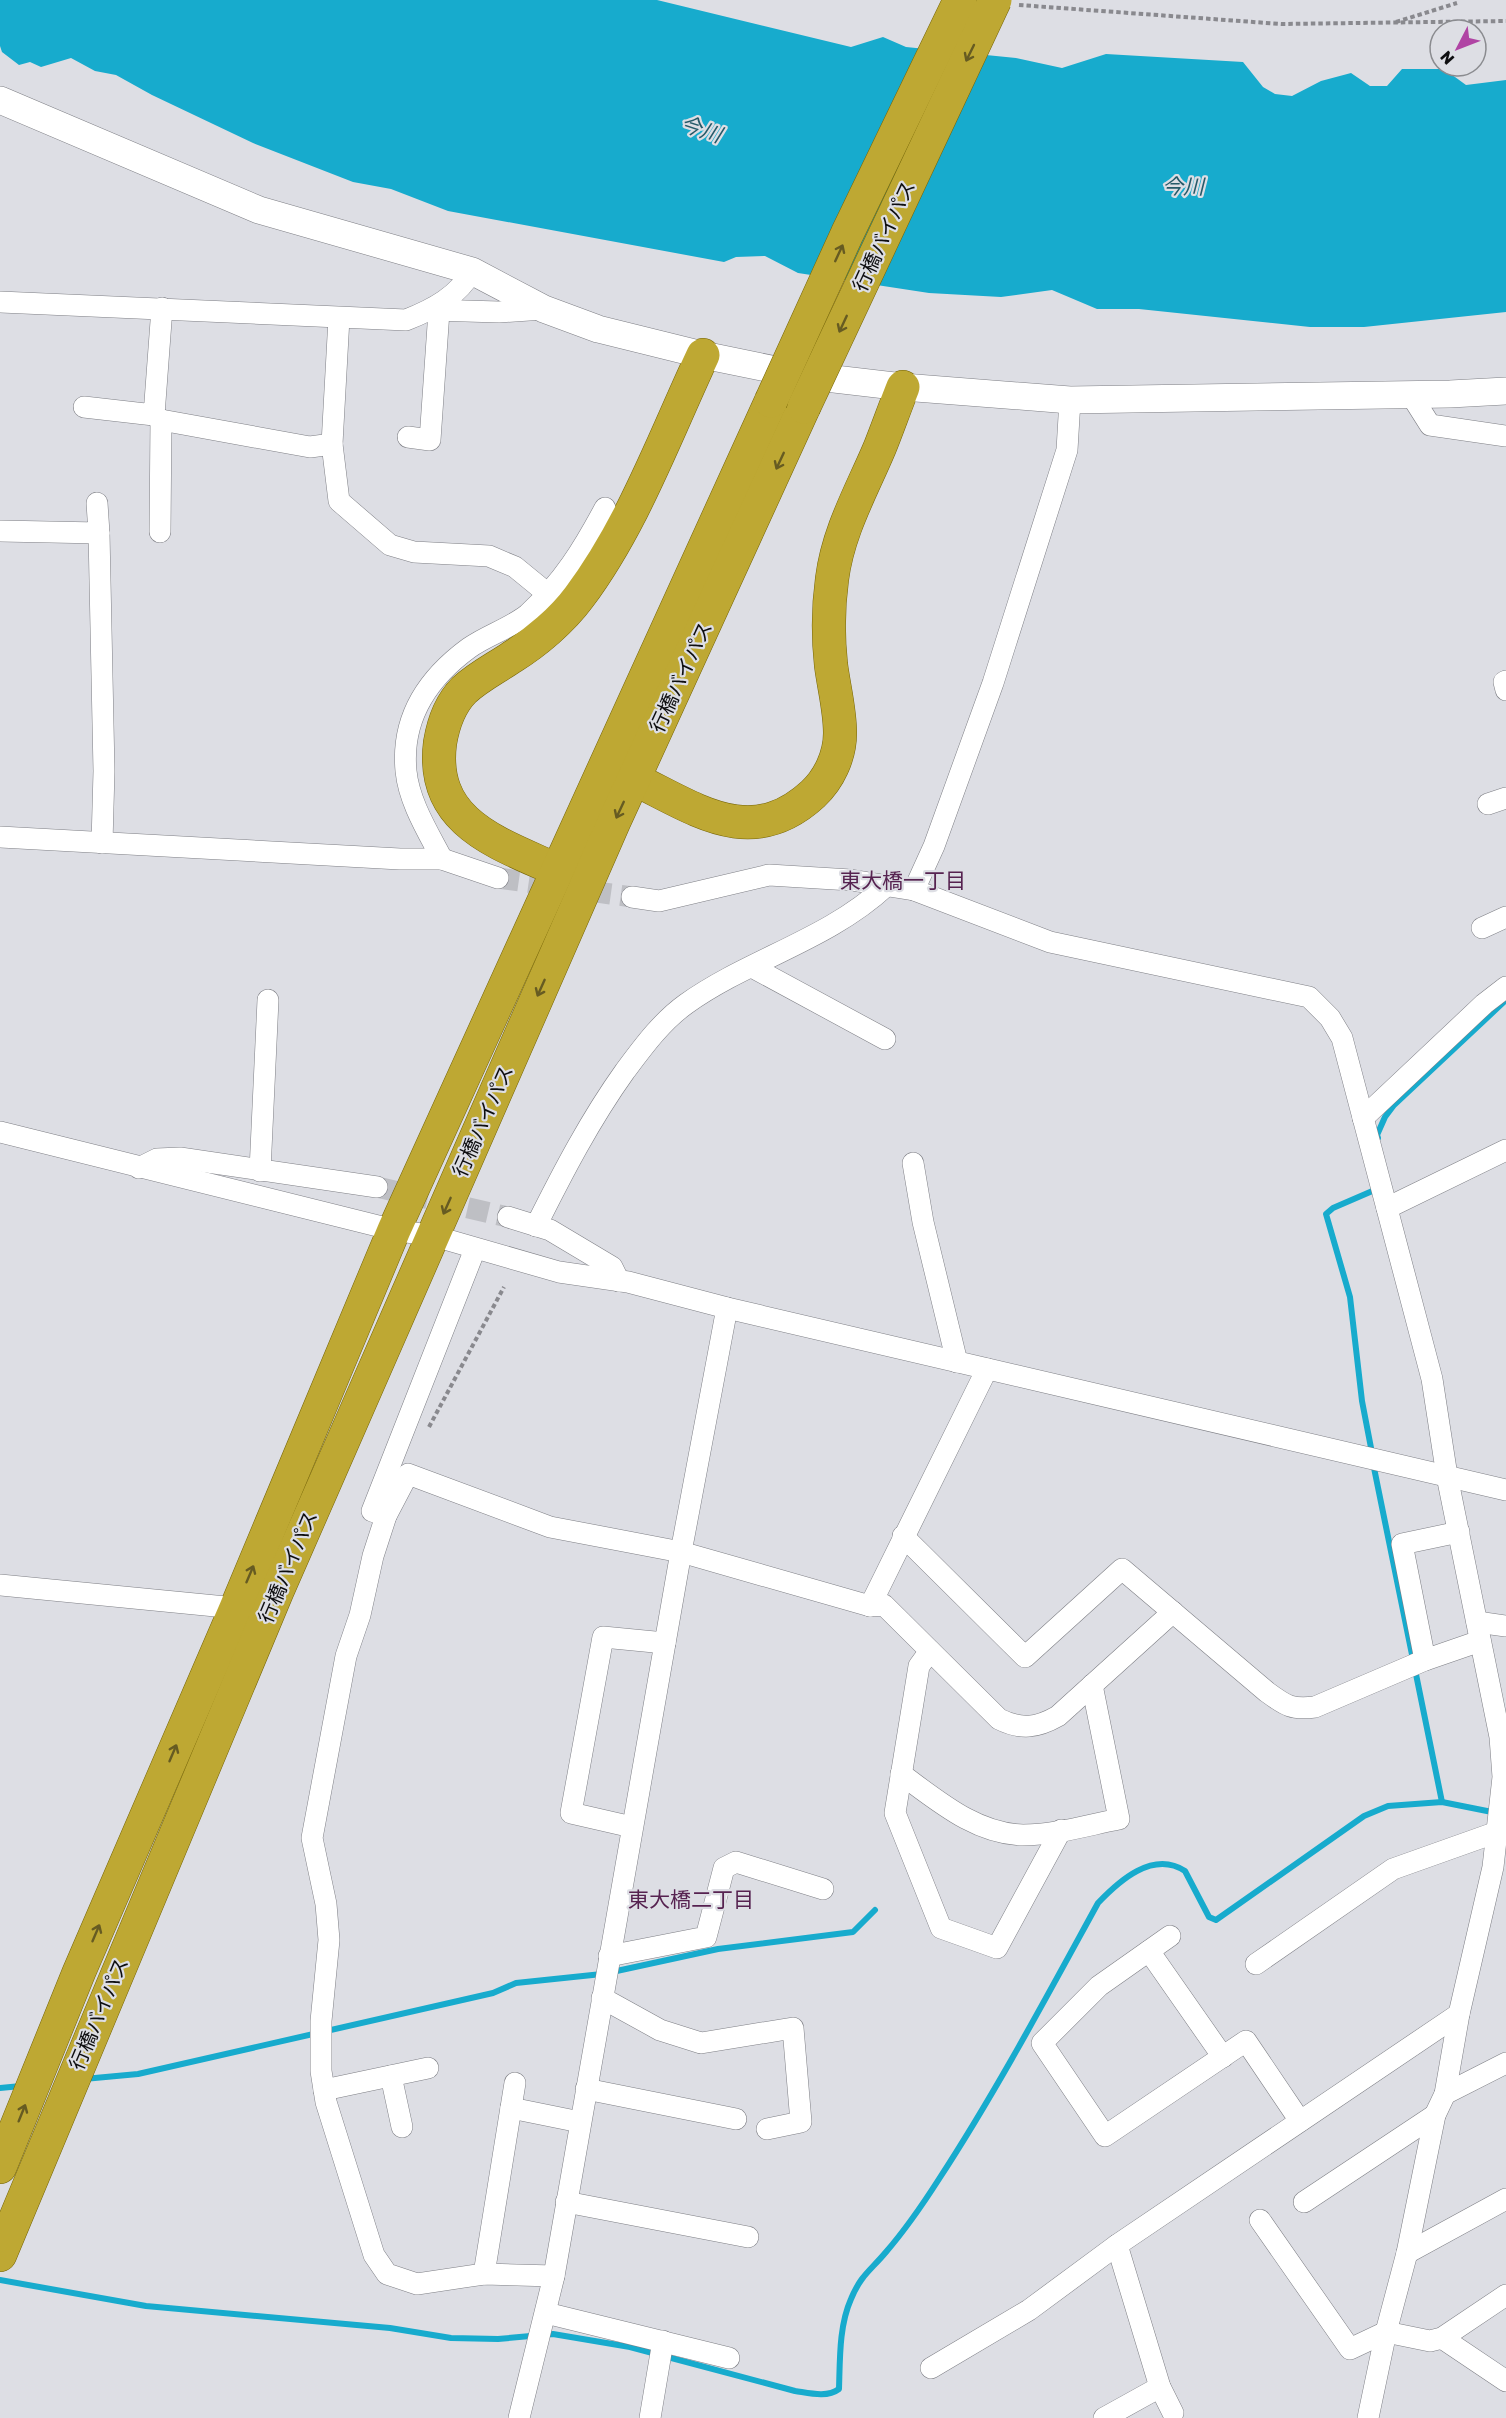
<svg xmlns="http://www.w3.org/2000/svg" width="1506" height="2418" viewBox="0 0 1506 2418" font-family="Rubik,'Noto Sans JP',sans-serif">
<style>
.water{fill:#17abcd}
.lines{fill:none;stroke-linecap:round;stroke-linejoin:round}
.stream{stroke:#17abcd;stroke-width:6}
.minor-tunnel{stroke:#bebfc4;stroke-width:21;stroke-dasharray:21 10;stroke-linecap:butt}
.minor-casing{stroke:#7e7f85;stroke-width:22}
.tertiary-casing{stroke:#7e7f85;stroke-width:28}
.trunk-casing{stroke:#756406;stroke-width:34}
.path{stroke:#89898e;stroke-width:4;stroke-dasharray:4.5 3;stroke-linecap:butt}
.minor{stroke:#fff;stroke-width:21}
.tertiary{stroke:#fff;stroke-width:27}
.trunk{stroke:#bea833;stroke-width:33}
.trunk-bridge-casing{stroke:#756406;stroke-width:34;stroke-linecap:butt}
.trunk-bridge{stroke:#bea833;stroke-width:33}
.oneway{stroke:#665b22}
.labels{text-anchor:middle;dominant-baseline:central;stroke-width:4.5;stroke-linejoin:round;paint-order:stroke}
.street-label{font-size:20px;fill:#0e0e10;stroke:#dddee4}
.water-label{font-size:21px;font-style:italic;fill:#255a69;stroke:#dddee4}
.neighbourhood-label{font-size:21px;fill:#562250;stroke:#dddee4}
</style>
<rect width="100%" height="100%" fill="#dddee4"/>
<path class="water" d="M0,0H657L851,47L883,37L906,47L1016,58L1062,68L1106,54L1243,62L1263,87L1275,94L1292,96L1321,81L1351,73L1370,86H1387L1402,69H1444L1466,85L1506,80V312L1364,327H1310L1139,309H1097L1052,290L1001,297L929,293L798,273L765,256L736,257L724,262L448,211L391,189L353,182L253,143L152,95L116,75L95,71L71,58L41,67L30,62L19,65L2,52L0,46Z"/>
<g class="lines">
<g class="stream">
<path d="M1378,1138L1377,1135L1385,1117L1394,1105L1506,1000"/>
<path d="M1372,1453L1362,1401L1350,1297L1326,1214L1333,1208L1377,1189"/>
<path d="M1373,1463L1442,1802"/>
<path d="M612,1972L718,1949L853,1932L875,1910"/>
<path d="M84,2079L138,2074L493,1993L516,1983L602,1974"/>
<path d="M0,2088L21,2086"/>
<path d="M0,2280L146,2306L390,2328L451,2338L498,2339L553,2334L630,2347L795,2391C809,2393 827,2398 839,2389C840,2359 839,2326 851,2299C861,2275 870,2271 886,2252C905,2230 923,2204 939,2179C997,2090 1047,1996 1098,1903C1119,1881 1153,1850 1185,1871L1209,1917L1216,1920L1364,1816L1388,1806L1442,1802L1497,1813"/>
</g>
<g class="minor-tunnel">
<path d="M498,878L632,897"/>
<path d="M377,1187L508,1217"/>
</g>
<defs>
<g id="minor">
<path d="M0,302L406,320C434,309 458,296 472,271"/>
<path d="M432,310L499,312L544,309"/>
<path d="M1411,395L1430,425L1506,436"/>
<path d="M84,407L154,415L162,308"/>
<path d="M154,415L161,420L160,532"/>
<path d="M161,420L310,447L332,444L339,318"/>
<path d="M408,437L430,440L439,311"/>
<path d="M332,444L339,501L390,545L414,552L489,556L515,567L548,594"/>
<path d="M0,531L99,533L97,503"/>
<path d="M99,533L104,771L102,843"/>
<path d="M1506,681L1504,682L1506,690"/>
<path d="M1488,804L1506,798"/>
<path d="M0,837L400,859H442L498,878"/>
<path d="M442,859C428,832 409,802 406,771C401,718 428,678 469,648C487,635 511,628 528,614C563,582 583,549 605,508"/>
<path d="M914,890L934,846L993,683L1067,450L1070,400"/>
<path d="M632,897L659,901L769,875L851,880L914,890L1050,942L1309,997L1330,1018L1342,1038L1432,1379L1447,1476L1500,1737L1503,1777L1493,1867L1459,2014L1445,2094L1435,2115L1407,2253L1386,2332L1368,2418"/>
<path d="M1482,928L1506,917"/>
<path d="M752,967L885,1039"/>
<path d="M1363,1118L1484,1004L1506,987"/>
<path d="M0,1132L394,1230L434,1236L559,1272L628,1282L727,1308L1506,1490"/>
<path d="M913,1163L923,1222L957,1362"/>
<path d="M139,1168L157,1159L180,1158L377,1187"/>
<path d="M260,1171L268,1000"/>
<path d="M1387,1208L1506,1150"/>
<path d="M508,1217L550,1230L612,1267L619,1281"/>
<path d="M536,1226C563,1172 590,1120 625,1071C643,1047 661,1022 686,1004C749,959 828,940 886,886"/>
<path d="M386,1516L372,1511L475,1249"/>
<path d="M903,1536L1025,1657L1122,1569L1267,1692C1286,1706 1292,1710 1315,1707L1425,1660L1480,1641"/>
<path d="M0,1585L236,1608"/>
<path d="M870,1606L884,1605L999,1719C1021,1730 1037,1728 1058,1716L1173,1612"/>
<path d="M1477,1622L1506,1626"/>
<path d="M930,1651L919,1666L895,1813L941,1928L997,1948L1061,1830"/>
<path d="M1425,1660L1402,1544L1459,1532"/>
<path d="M901,1774C938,1801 976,1834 1023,1835C1055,1835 1088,1825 1119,1819L1092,1685"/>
<path d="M632,1827L571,1813L603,1637L665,1643"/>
<path d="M1170,1936L1099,1986L1042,2043L1105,2136L1246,2041L1300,2121"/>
<path d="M1149,1951L1223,2057"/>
<path d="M609,1956L706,1937L724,1868L736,1862L823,1889"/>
<path d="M1256,1964L1393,1869L1497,1832"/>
<path d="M602,1998L660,2030L701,2043L793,2028L801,2122L767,2129"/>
<path d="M391,2076L402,2127"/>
<path d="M586,2089L736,2119"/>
<path d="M324,2090L428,2068"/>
<path d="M1445,2094L1506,2063"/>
<path d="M511,2108L580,2122"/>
<path d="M566,2202L748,2237"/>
<path d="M1304,2202L1435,2115"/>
<path d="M1260,2220L1350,2349L1386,2332L1430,2341L1442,2338L1506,2295"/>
<path d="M1117,2245L1160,2387L1173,2413"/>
<path d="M1407,2253L1506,2199"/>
<path d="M484,2274L515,2083"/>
<path d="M554,2276L484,2274L417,2284L387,2274L374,2255L326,2102L321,2071V2021L329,1940L326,1904L312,1838L346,1656L360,1615L373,1556L386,1516L408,1474L550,1527L681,1552L870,1606L987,1369"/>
<path d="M546,2313L729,2358"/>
<path d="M1442,2338L1506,2381"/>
<path d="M931,2368L1029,2310L1117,2245L1459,2014"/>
<path d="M519,2418L554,2276L681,1552L727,1308"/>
<path d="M650,2418L663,2341"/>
<path d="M1104,2418L1160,2387"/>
</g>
<path id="tertiary" d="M0,100L259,210L472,271L544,309L598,329L703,355L800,375L903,387L1070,400L1450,394L1506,391"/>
<g id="trunk">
<path d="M634,779C696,809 751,851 813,794C829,779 840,756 840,733C840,710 834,688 831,665C828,637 828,608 832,579C838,531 862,490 880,447C888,427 895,407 903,387"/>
<path d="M557,870C498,843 430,823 440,743C443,725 450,704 464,690C478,677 496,668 512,657C536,642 562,620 579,597C633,525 665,436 703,355"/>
<path d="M0,2167L79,1972L236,1608L394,1230L771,401"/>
<path d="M0,2255L277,1592L614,822L804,407"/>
</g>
</defs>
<use href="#minor" class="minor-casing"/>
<use href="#tertiary" class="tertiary-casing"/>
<use href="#trunk" class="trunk-casing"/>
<g class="path">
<path d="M1019,5L1281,24L1506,21"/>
<path d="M1396,22L1457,3"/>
<path d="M429,1427L504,1287"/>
</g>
<use href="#minor" class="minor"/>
<use href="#tertiary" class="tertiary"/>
<use href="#trunk" class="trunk"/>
<defs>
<g id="trunk-bridge">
<path d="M771,401L847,234L960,0"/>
<path d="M804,407L995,0"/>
</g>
</defs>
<use href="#trunk-bridge" class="trunk-bridge-casing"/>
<use href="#trunk-bridge" class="trunk-bridge"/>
</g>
<defs><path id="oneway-shaft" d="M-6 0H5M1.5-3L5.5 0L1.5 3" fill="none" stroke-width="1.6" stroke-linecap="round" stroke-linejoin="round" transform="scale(1.5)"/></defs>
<g class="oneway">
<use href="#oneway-shaft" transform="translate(970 53) rotate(116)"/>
<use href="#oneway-shaft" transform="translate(839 253) rotate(-65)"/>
<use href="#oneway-shaft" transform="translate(843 324) rotate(115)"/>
<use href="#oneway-shaft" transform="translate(780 461) rotate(115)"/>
<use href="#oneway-shaft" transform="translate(620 810) rotate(115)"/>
<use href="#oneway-shaft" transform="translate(541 988) rotate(114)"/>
<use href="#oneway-shaft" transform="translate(447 1206) rotate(114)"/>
<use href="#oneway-shaft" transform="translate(250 1574) rotate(-67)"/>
<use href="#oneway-shaft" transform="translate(173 1753) rotate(-67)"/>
<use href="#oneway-shaft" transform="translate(96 1933) rotate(-67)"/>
<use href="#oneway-shaft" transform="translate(22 2113) rotate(-68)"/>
</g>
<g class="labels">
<g class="street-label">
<text transform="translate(884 236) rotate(-65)">行橋バイパス</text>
<text transform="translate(681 677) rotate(-65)">行橋バイパス</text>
<text transform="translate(483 1121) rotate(-66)">行橋バイパス</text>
<text transform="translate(288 1567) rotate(-67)">行橋バイパス</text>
<text transform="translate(99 2014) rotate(-67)">行橋バイパス</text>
</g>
<g class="water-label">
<text transform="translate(701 129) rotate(18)">今川</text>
<text x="1183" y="186">今川</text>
</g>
<g class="neighbourhood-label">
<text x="903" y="880">東大橋一丁目</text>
<text x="691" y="1899">東大橋二丁目</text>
</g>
</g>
<g transform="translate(1458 48) rotate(228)"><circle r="28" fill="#dddee4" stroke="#8a8b8f" stroke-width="1.5"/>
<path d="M0-4.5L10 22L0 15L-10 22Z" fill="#b044a4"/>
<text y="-9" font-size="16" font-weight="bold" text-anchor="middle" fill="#0e0e10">N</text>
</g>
</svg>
